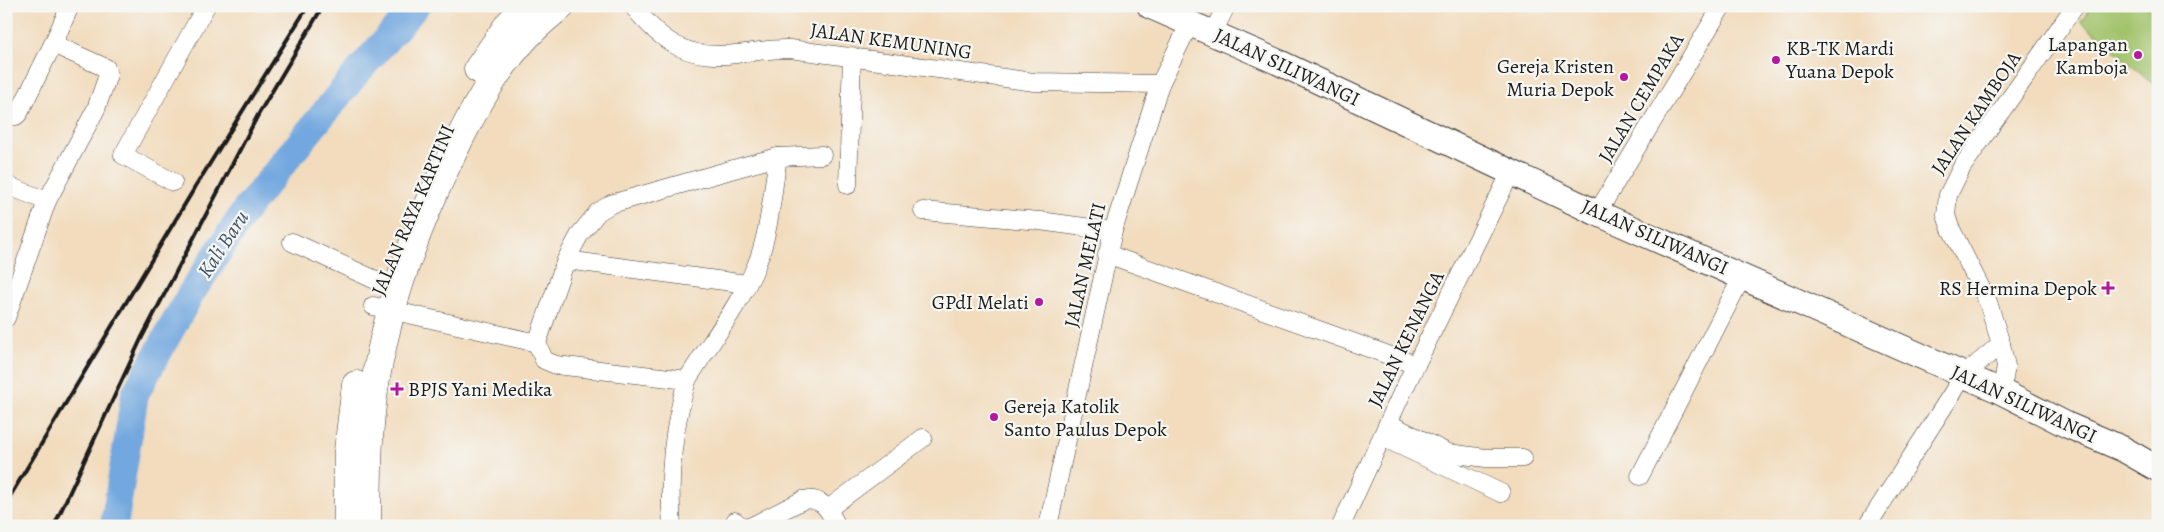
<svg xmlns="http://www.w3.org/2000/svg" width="2164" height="532" viewBox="0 0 2164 532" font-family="Alegreya,serif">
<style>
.grass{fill:#a2c36c;stroke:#5f7044}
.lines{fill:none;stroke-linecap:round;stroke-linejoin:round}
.river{stroke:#72a7df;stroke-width:28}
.street-casing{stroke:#3c3934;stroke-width:19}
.secondary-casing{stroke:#3c3934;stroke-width:27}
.primary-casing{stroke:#3c3934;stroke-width:29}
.street{stroke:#fff;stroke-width:18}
.secondary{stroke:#fff;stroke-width:25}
.primary{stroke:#fff;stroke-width:28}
.rail{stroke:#1c1c1c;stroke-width:4}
.poi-dot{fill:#b5179e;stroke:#f6f6f2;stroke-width:2}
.labels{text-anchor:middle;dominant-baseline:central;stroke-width:4.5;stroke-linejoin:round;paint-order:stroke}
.street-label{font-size:20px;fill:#1c1c1c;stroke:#f6f6f2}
.poi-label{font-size:20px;fill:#1c1c1c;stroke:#f6f6f2;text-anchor:end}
.water-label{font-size:21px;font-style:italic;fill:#3e546a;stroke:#f6f6f2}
</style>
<rect width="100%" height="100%" fill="#f6f6f2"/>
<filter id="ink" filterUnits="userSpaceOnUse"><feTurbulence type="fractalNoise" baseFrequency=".02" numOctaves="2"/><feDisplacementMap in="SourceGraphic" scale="10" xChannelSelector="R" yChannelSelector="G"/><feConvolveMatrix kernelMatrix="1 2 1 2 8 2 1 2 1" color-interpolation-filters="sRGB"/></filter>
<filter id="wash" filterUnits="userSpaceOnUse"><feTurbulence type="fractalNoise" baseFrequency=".0096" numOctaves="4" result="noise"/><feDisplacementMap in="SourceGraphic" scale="20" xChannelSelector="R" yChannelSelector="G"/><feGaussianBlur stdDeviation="1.12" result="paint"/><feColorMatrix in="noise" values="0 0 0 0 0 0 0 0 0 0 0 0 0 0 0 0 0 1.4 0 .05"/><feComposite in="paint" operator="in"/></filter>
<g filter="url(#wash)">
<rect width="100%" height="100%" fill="#f2dcbd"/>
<path class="grass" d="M2091,6H2158V89L2081,21Z"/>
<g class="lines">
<path class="river" d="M114,526L135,394L190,295L247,208L355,75L416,6"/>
</g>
</g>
<g filter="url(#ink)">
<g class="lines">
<defs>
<g id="street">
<path d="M633,6C662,43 688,60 736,54C755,52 772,48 790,49L1034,82L1160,84"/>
<path d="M1213,33L1226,6"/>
<path d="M6,115L16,116L19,113L53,44"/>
<path d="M173,182L123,155L206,6"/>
<path d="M6,185L47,201"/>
<path d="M848,185L852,56"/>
<path d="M923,211L1040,221L1113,231"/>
<path d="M1597,213L1722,6"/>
<path d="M292,242L380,282"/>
<path d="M1107,254L1416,365"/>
<path d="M566,260L747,284"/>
<path d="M373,306L537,343"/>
<path d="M6,318L47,201L96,109L108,75L106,68L53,44L70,6"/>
<path d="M687,380C709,344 740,305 756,266C770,232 772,193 778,157"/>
<path d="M1998,390L2004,378L2006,366L2001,344L1988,302L1950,227L1946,215L1948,195L1962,167L2075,6"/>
<path d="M1388,423L1448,453L1486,458H1523"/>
<path d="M1382,437L1501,493"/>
<path d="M1640,476L1743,275"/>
<path d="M828,509L923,438"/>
<path d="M735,521L741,526"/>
<path d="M672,526C668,473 673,430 687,380L556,365L544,360L537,343L566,260L580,234L598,212L611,204L748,165L778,157L822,155"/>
<path d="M752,526L803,500C823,497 829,510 837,526"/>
<path d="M1048,526L1113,231L1160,84L1190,23"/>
<path d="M1341,526L1401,395L1511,172"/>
<path d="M1867,526L1964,375L2001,344"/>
</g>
<path id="secondary" d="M1150,6L1278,62L1597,213L1998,390L2067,425L2123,449L2158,469"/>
<g id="primary">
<path d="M478,69L509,24L527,6"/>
<path d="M348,526V451L356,385"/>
<path d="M367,526C368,481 367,434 374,390C387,305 416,227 454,150C481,95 510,43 561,6"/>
</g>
</defs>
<use href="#street" class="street-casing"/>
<use href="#secondary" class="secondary-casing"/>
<use href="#primary" class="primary-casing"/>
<use href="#street" class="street"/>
<use href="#secondary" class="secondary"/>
<use href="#primary" class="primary"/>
<g class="rail">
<path d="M6,503L194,189L308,6"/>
<path d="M54,526L141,339L258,115L323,6"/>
</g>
</g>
</g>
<g class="poi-dot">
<circle cx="2138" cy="55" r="5"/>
<circle cx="1776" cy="60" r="5"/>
<circle cx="1624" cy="77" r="5"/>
<path d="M2105.5 280.5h5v5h5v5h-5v5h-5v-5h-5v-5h5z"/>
<circle cx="1039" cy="302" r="5"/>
<path d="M394.5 381.5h5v5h5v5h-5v5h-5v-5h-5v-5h5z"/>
<circle cx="994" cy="417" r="5"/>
</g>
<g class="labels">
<g class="street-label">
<text transform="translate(891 41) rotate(8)">JALAN KEMUNING</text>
<text transform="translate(1287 67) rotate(25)">JALAN SILIWANGI</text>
<text transform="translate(1641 98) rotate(-59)">JALAN CEMPAKA</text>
<text transform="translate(1976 113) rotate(-56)">JALAN KAMBOJA</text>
<text transform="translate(413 210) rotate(-67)">JALAN RAYA KARTINI</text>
<text transform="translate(1655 237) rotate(24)">JALAN SILIWANGI</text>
<text transform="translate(1085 265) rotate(-77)">JALAN MELATI</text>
<text transform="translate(1406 339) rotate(-64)">JALAN KENANGA</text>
<text transform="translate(2024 404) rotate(25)">JALAN SILIWANGI</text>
</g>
<g class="poi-label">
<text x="2128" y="44">Lapangan<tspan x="2128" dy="23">Kamboja</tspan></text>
<text x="1786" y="48" text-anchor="start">KB-TK Mardi<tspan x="1786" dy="23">Yuana Depok</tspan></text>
<text x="1614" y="66">Gereja Kristen<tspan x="1614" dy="23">Muria Depok</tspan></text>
<text x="2097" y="288">RS Hermina Depok</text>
<text x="1029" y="302">GPdI Melati</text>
<text x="408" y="389" text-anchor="start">BPJS Yani Medika</text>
<text x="1004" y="406" text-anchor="start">Gereja Katolik<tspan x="1004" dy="23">Santo Paulus Depok</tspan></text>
</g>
<g class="water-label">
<text transform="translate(223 244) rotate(-57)">Kali Baru</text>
</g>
</g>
<rect width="2164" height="532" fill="none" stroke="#f6f6f2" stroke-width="25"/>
</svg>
